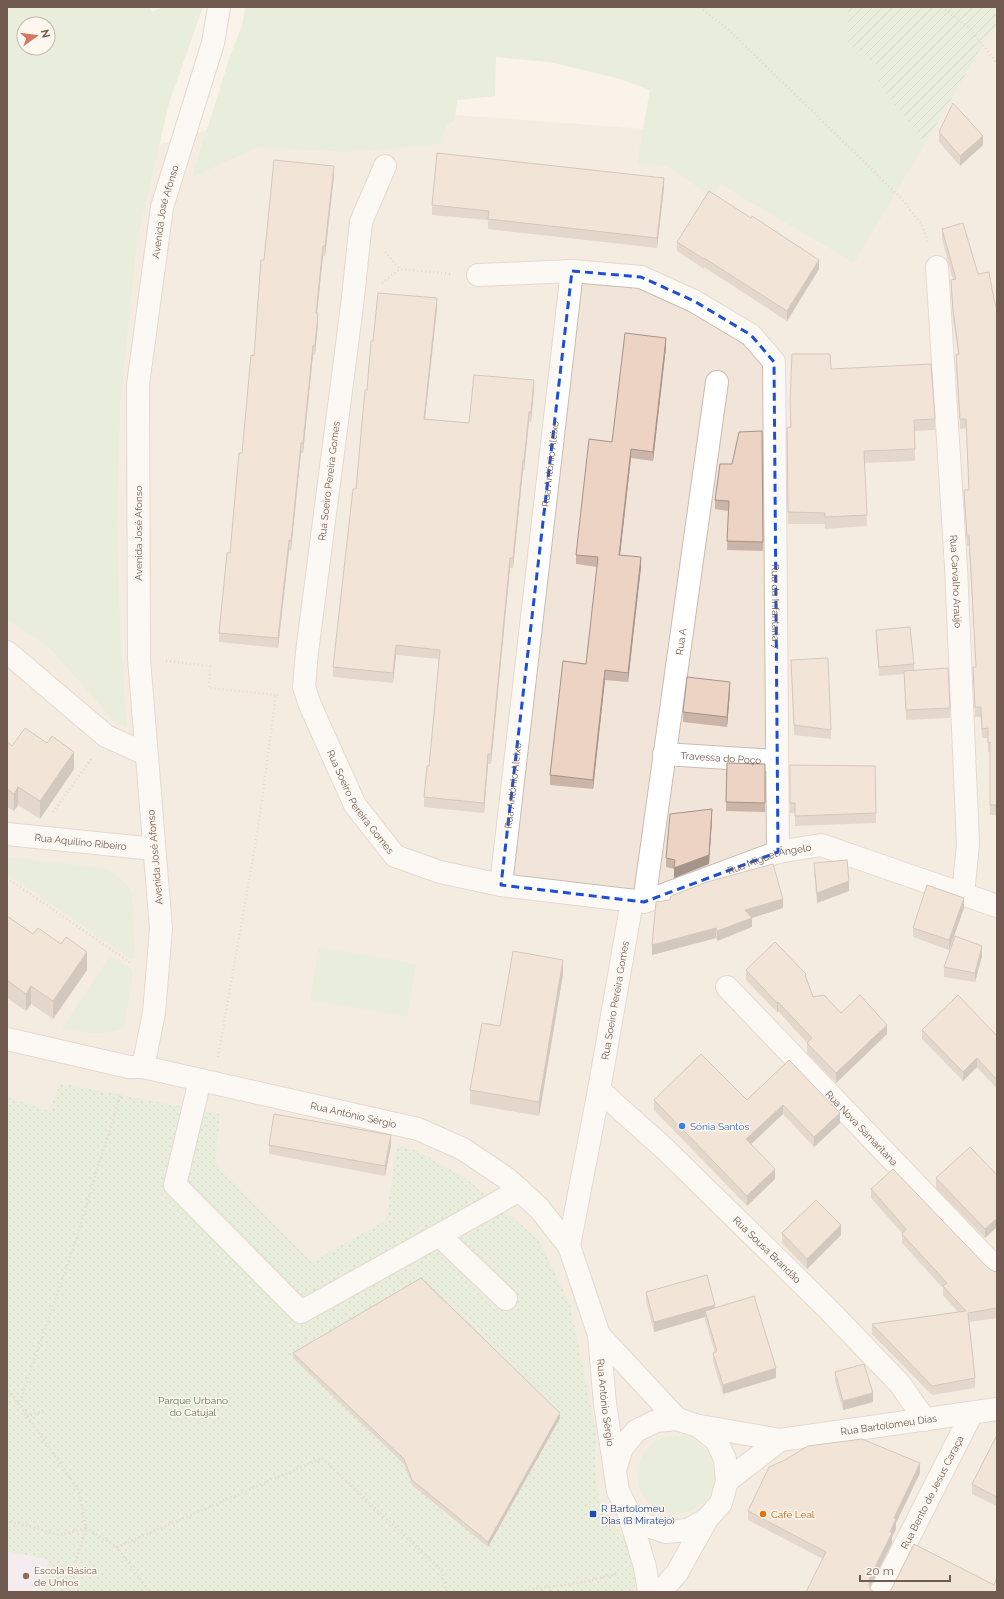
<svg xmlns="http://www.w3.org/2000/svg" width="1004" height="1599" viewBox="0 0 1004 1599" font-family="Raleway,sans-serif">
<style>
.residential{fill:#f0e5d8}
.education{fill:#f0e5f6}
.grass{fill:#d5e6c9;fill-rule:evenodd}
.park{fill:url(#park-dots)}
.garden{fill:url(#garden-furrows)}
.lines{fill:none;stroke-linecap:round;stroke-linejoin:round}
.minor-casing{stroke:#cbbbb0;stroke-width:24}
.path{stroke:#d1b7a7;stroke-width:2.5;stroke-dasharray:1 3;stroke-linecap:butt}
.minor{stroke:#fff;stroke-width:22}
.wall{fill:#cbb5a9}
.shaded-wall{fill:#a59489}
.building{fill:#ecd3c4;stroke:#a59489}
.marked{fill:none;stroke:#1d4ed8;stroke-width:3;stroke-dasharray:8 5;stroke-linejoin:round}
.shop-dot{fill:#3f7fe0;stroke:#fdf7ef;stroke-width:1.5}
.transit-dot{fill:#1a4fb4;stroke:#fdf7ef;stroke-width:1.5}
.food-dot{fill:#e8710a;stroke:#fdf7ef;stroke-width:1.5}
.education-dot{fill:#8d6e63;stroke:#fdf7ef;stroke-width:1.5}
.labels{text-anchor:middle;dominant-baseline:central;stroke-width:3;stroke-linejoin:round;paint-order:stroke}
.street-label{font-size:10px;fill:#715b50;stroke:#fdf7ef}
.shop-label{font-size:10px;fill:#366cbe;stroke:#fdf7ef;text-anchor:start}
.park-label{font-size:10px;fill:#5a7a4d;stroke:#fdf7ef}
.transit-label{font-size:10px;fill:#164399;stroke:#fdf7ef;text-anchor:start}
.food-label{font-size:10px;fill:#c56008;stroke:#fdf7ef;text-anchor:start}
.education-label{font-size:10px;fill:#785e54;stroke:#fdf7ef;text-anchor:start}
</style>
<defs>
<pattern id="park-dots" width="8" height="8" patternUnits="userSpaceOnUse"><rect width="8" height="8" fill="#d5e6c9"/><path d="M2 2h.1M6 6h.1" fill="none" stroke="#b1bda6" stroke-width="1.8" stroke-linecap="round"/></pattern>
<pattern id="garden-furrows" width="10" height="10" patternUnits="userSpaceOnUse"><rect width="10" height="10" fill="#d5e6c9"/><path d="M-1 1l2-2M0 10L10 0M9 11l2-2" fill="none" stroke="#b1bda6"/></pattern>
</defs>
<rect width="100%" height="100%" fill="#faf3e9"/>
<path class="residential" d="M997,7V1592H7V620L47,644L79,169L295,103L672,131Z"/>
<path class="education" d="M7,1551L49,1560L40,1592H7Z"/>
<g class="grass">
<path d="M7,7H150L152,12L163,7H203L169,103L137,240L120,406L117,522L120,635L127,728L116,723L47,645L7,620ZM24,24H48V48H24Z"/>
<path d="M245,7H850L848,10V43L881,68L877,81L925,144L854,263L720,184L713,198L667,166L637,163L650,90L617,78L549,62L496,57L495,96L457,100L455,120L446,126L441,144L349,152L259,147L192,177L230,56L242,26Z"/>
<path d="M7,857L98,868C114,871 124,879 132,893L135,958L131,959L7,874Z"/>
<path d="M319,947L416,964L407,1017L310,1000Z"/>
<path d="M110,956L131,968L133,973L124,1027C110,1037 78,1033 62,1028Z"/>
<circle cx="676" cy="1475" r="39"/>
</g>
<path class="park" d="M60,1083L220,1114L215,1164L312,1262L386,1220L397,1145L418,1151L468,1180L538,1239L570,1304L596,1432L595,1460L599,1501L626,1542L635,1566V1592H40L49,1560L7,1551V1097L49,1111Z"/>
<path class="garden" d="M850,7H997V26L990,32L925,144L877,81L881,68L848,43V10Z"/>
<g class="lines">
<defs>
<g id="minor">
<path id="s1" d="M385,166L361,222L352,306L307,652L304,687L310,705L355,805L395,856L440,872L501,885L644,902L778,852L821,845L997,906"/>
<path id="s2" d="M937,267L956,567L968,844L963,895"/>
<path id="s3" d="M478,275L572,271L641,277L694,301L751,335L774,362L778,852"/>
<path d="M7,652L106,736L146,754"/>
<path id="s4" d="M664,754L777,761"/>
<path id="s5" d="M7,834L154,849"/>
<path id="s6" d="M501,885L572,271"/>
<path id="s7" d="M644,902L717,382"/>
<path id="s8" d="M727,987L997,1269"/>
<path id="s9" d="M7,1039L129,1067H143L418,1129L463,1149L506,1178L539,1208L569,1246L599,1335L605,1404L618,1491L628,1511L645,1525L666,1532L688,1530L707,1519L721,1503L727,1481L725,1459L716,1440L698,1426L677,1419L656,1421L636,1431L622,1448L615,1470"/>
<path id="s10" d="M143,1067L154,1013L161,929L139,659L138,385L162,207L213,43L219,7"/>
<path d="M200,1080L175,1185L301,1312L520,1190"/>
<path id="s11" d="M599,1090L666,1150L826,1307L900,1384L925,1420"/>
<path d="M440,1236L506,1299"/>
<path id="s12" d="M569,1246L599,1090L632,901"/>
<path d="M599,1335L677,1419"/>
<path id="s13" d="M700,1426L780,1440L997,1409"/>
<path d="M727,1481L780,1440"/>
<path d="M628,1511L645,1567L649,1592"/>
<path d="M660,1592L677,1573L707,1519"/>
<path id="s14" d="M881,1592L972,1413"/>
</g>
</defs>
<use href="#minor" class="minor-casing"/>
<g class="path">
<path d="M700,7L732,33L900,197L922,225L928,243"/>
<path d="M942,7L968,27L997,63"/>
<path d="M385,252L400,269L452,274"/>
<path d="M382,283L400,269"/>
<path d="M166,661L210,666L209,688L276,695"/>
<path d="M53,812L92,758"/>
<path d="M7,878L131,963"/>
<path d="M218,1057L258,829L276,695H279"/>
<path d="M7,1387L79,1491L86,1528L117,1547L149,1592"/>
<path d="M7,1396L12,1394"/>
<path d="M19,1405L77,1236L121,1093"/>
<path d="M27,1416L44,1411"/>
<path d="M7,1520L60,1535L86,1528"/>
<path d="M117,1547L322,1458L441,1570L447,1592"/>
<path d="M66,1592L86,1529"/>
<path d="M513,1592L584,1582L619,1573"/>
</g>
<use href="#minor" class="minor"/>
</g>
<g class="wall">
<path d="M939,132L983,145L960,166L939,142Z"/>
<path d="M334,176L325,256H323L317,313L318,323L315,355H313L303,453H301L291,550H289L278,648L219,642V633L230,553L254,356L264,260Z"/>
<path d="M664,188L657,248L488,229V220L432,215V205Z"/>
<path d="M942,229L978,274L994,300L997,310V845L996,815H990V752H988V738H982L981,717H975L973,667H976L969,546H967L964,499V490H969L966,428L960,429L956,364V355L958,354L953,319L951,290V280H953L942,239Z"/>
<path d="M677,242L819,269L787,321L704,267V269L677,251Z"/>
<path d="M437,308L425,419L469,423L534,390L531,422L529,421L524,470H523L513,568H510L491,764H488L484,813L424,807V797L429,766L439,659L396,655L393,683L333,677V667L356,489L367,390L373,341Z"/>
<path d="M666,347L653,461L631,458L620,555L641,567L628,682L605,680L593,789L550,785V775L586,664L597,567L576,564V555L612,442Z"/>
<path d="M831,369L935,419V430L915,431V461L864,463L867,526L825,529V524H788L787,428L790,427V402Z"/>
<path d="M762,431L763,551L727,550L728,511L715,509V500L732,464Z"/>
<path d="M876,630L914,664V670L950,708V718L906,720L904,674L879,676L876,639Z"/>
<path d="M791,660L831,730V739L794,735Z"/>
<path d="M730,692L727,727L683,722V712Z"/>
<path d="M7,742L12,746L74,769L40,819L18,805L14,811L7,807Z"/>
<path d="M727,763L765,764V812L726,811Z"/>
<path d="M790,765L875,766L876,823L795,826V813H790Z"/>
<path d="M712,819L709,864L674,878V869L666,867V858Z"/>
<path d="M814,863L849,891L817,903L814,872Z"/>
<path d="M783,908L752,918V927L717,941L716,938L652,955V945Z"/>
<path d="M964,908L949,950L913,937V928Z"/>
<path d="M7,916L33,934L87,970L53,1019L31,1004L26,1011L7,998Z"/>
<path d="M982,956L975,982L944,977V967Z"/>
<path d="M746,970L806,979L813,997L841,1013L887,1034L836,1083L807,1053V1043L778,1011L777,1012L746,980Z"/>
<path d="M563,974L539,1116L470,1104V1090L500,1026Z"/>
<path d="M922,1030L997,1036V1089L977,1067L963,1081L922,1039Z"/>
<path d="M789,1060L840,1123L814,1147L783,1114L751,1144L775,1179L747,1206L654,1110V1100H747Z"/>
<path d="M269,1145H391L385,1176L269,1154Z"/>
<path d="M997,1175L985,1238L936,1188V1178Z"/>
<path d="M871,1189L988,1268L993,1271L997,1272V1318L969,1322L975,1378V1388L932,1395L872,1334V1324L958,1312L943,1295V1288L902,1243V1233L871,1198Z"/>
<path d="M782,1233L841,1235L807,1269L782,1243Z"/>
<path d="M646,1292L715,1308L776,1378L723,1394L713,1362V1353L715,1352L705,1321V1317L654,1332L646,1302Z"/>
<path d="M293,1353L560,1418L488,1547L412,1485L404,1464L293,1358Z"/>
<path d="M835,1372L873,1402L843,1410L835,1381Z"/>
<path d="M997,1435V1506L972,1494V1484Z"/>
<path d="M920,1473L896,1523V1529L892,1537V1543L870,1587L823,1559L748,1520V1511Z"/>
</g>
<g class="shaded-wall">
<path d="M983,136V145L960,166V156Z"/>
<path d="M334,166V176L325,256V246Z"/>
<path d="M664,178V188L657,248V238Z"/>
<path d="M323,246V256L316,323V313Z"/>
<path d="M819,260V269L787,321V311Z"/>
<path d="M437,298V308L424,428V419Z"/>
<path d="M318,313V323L315,355V345Z"/>
<path d="M666,338V347L653,461V452Z"/>
<path d="M313,345V355L303,453V443Z"/>
<path d="M534,380V390L531,422V412Z"/>
<path d="M529,412V421L524,470V460Z"/>
<path d="M301,443V453L291,550V541Z"/>
<path d="M631,449V458L619,564V555Z"/>
<path d="M523,460V470L513,568V558Z"/>
<path d="M289,540V550L278,648V638Z"/>
<path d="M641,557V567L628,682V673Z"/>
<path d="M510,558V568L491,764V754Z"/>
<path d="M396,645V655L393,683V673Z"/>
<path d="M605,670V680L593,789V780Z"/>
<path d="M730,682V692L727,727V717Z"/>
<path d="M74,752V769L40,819V801Z"/>
<path d="M488,754V764L484,813V803Z"/>
<path d="M18,787V805L14,811V794Z"/>
<path d="M712,809V819L709,864L674,878V868Z"/>
<path d="M849,881V891L817,903V893Z"/>
<path d="M964,898V908L949,950V940Z"/>
<path d="M783,899V908L745,920V910Z"/>
<path d="M752,918V927L717,941V931Z"/>
<path d="M716,928V938L652,955V945Z"/>
<path d="M982,946V956L975,982V973Z"/>
<path d="M87,952V970L53,1019V1001Z"/>
<path d="M563,960V974L539,1116V1102Z"/>
<path d="M31,986V1004L26,1011V994Z"/>
<path d="M778,1002V1011L777,1012V1003Z"/>
<path d="M887,1025V1034L836,1083V1073Z"/>
<path d="M977,1058V1067L963,1081V1072Z"/>
<path d="M783,1105V1114L746,1149V1139Z"/>
<path d="M840,1113V1123L814,1147V1137Z"/>
<path d="M391,1135V1145L385,1176V1166Z"/>
<path d="M775,1169V1179L747,1206V1196Z"/>
<path d="M997,1218V1227L985,1238V1229Z"/>
<path d="M841,1225V1235L807,1269V1259Z"/>
<path d="M715,1305V1315L705,1311V1317L654,1332V1322Z"/>
<path d="M776,1368V1378L723,1394V1385Z"/>
<path d="M873,1393V1402L843,1410V1401Z"/>
<path d="M560,1413V1418L488,1547V1542Z"/>
<path d="M920,1463V1473L896,1523V1529L892,1537V1543L870,1587L869,1584L870,1577L890,1532L894,1518Z"/>
</g>
<g class="building">
<path d="M953,103L983,136L960,156L939,132Z"/>
<path d="M437,153L664,178L657,238L488,219L489,211L432,205Z"/>
<path d="M274,160L334,166L325,246H323L316,313H318L315,345H313L303,443H301L291,541L289,540L278,638L219,633L227,553H230L239,453H242L251,355L254,356L261,260H264Z"/>
<path d="M709,191L751,218L752,216L819,260L787,311L704,258V259L677,242Z"/>
<path d="M963,223L978,274L989,272L994,300L997,310V835L996,805H990V742L988,743V728L982,729L981,707H975L973,667H976L969,536H967L964,490H969L966,419H960L956,355L959,354L953,310L951,280L956,279L942,229Z"/>
<path d="M378,293L437,298L424,419L469,423L474,375L534,380L531,412H529L524,460H523L513,558H510L491,754H488L484,803L424,797L427,766H429L440,650L396,645L393,673L333,667L353,489H356L365,390H367L371,341H373Z"/>
<path d="M625,333L666,338L653,452L631,449L619,555L641,557L628,673L605,670L593,780L550,775L563,661L586,664L598,557L576,555L589,439L612,442Z"/>
<path d="M792,354H830L831,369L931,364L935,419L914,420L915,449L864,451L867,515L825,517V513L788,512L787,428L791,427L790,402Z"/>
<path d="M762,431L763,542L727,541L729,501L715,500L720,464H732L739,432Z"/>
<path d="M910,627L914,664L879,667L876,630Z"/>
<path d="M828,658L831,730L794,725L791,660Z"/>
<path d="M948,668L950,708L906,710L904,671Z"/>
<path d="M687,677L730,682L727,717L683,712Z"/>
<path d="M25,728L47,743L52,736L74,752L40,801L18,787L14,794L7,789V742L12,746Z"/>
<path d="M727,763L765,764V803L726,802Z"/>
<path d="M790,765L875,766L876,813L795,816V803H790Z"/>
<path d="M712,809L709,855L674,868L675,860L666,858L670,814Z"/>
<path d="M847,860L849,881L817,893L814,863Z"/>
<path d="M773,864L783,899L745,910L752,918L717,931L716,928L652,945L656,902L670,900L671,896L707,882Z"/>
<path d="M927,885L964,898L949,940L913,928Z"/>
<path d="M7,916L33,934L38,928L61,944L66,937L87,952L53,1001L31,986L26,994L7,980Z"/>
<path d="M955,936L982,946L975,973L944,967Z"/>
<path d="M775,942L806,974L805,975L813,997L824,995L841,1013L860,995L887,1025L836,1073L807,1043L812,1038L778,1002L777,1003L746,970Z"/>
<path d="M513,951L563,960L539,1102L470,1090L482,1023L500,1026Z"/>
<path d="M958,995L997,1036V1080L977,1058L963,1072L922,1030Z"/>
<path d="M701,1054L747,1100L789,1060L840,1113L814,1137L783,1105L746,1139L775,1169L747,1196L654,1100Z"/>
<path d="M274,1114L391,1135L385,1166L269,1145Z"/>
<path d="M970,1147L997,1175V1218L985,1229L936,1178Z"/>
<path d="M893,1169L988,1268L993,1271L997,1272V1308L968,1313L975,1378L932,1386L872,1324L966,1311L943,1286L947,1283L902,1234L906,1229L871,1189Z"/>
<path d="M816,1200L841,1225L807,1259L782,1233Z"/>
<path d="M707,1275L715,1305L654,1322L646,1292Z"/>
<path d="M421,1278L560,1413L488,1542L412,1480L404,1459L293,1353Z"/>
<path d="M754,1296L776,1368L723,1385L713,1353L717,1351L705,1311Z"/>
<path d="M864,1364L873,1393L843,1401L835,1372Z"/>
<path d="M997,1435V1497L972,1484Z"/>
<path d="M862,1439L920,1463L894,1518L896,1519L890,1532L892,1533L870,1577L869,1584L870,1589L874,1592H806L826,1552L748,1511L769,1467L785,1460L808,1446Z"/>
<path d="M914,1544L994,1585L997,1577V1592H889L892,1588Z"/>
</g>
<path d="M0 0H1004V1599H0ZM572,271L641,277L694,301L751,335L774,362L778,852L644,902L501,885Z" fill="#faf3e9" fill-opacity=".55" fill-rule="evenodd"/>
<path class="marked" d="M572,271L641,277L694,301L751,335L774,362L778,852L644,902L501,885Z"/>
<circle class="shop-dot" cx="682" cy="1126" r="4"/>
<rect class="transit-dot" x="589" y="1510" width="8" height="8" rx="2"/>
<circle class="food-dot" cx="763" cy="1514" r="4"/>
<circle class="education-dot" cx="26" cy="1576" r="4"/>
<g class="labels">
<g class="street-label">
<text stroke="none"><textPath href="#s10" startOffset="860">Avenida José Afonso</textPath></text>
<text stroke="none"><textPath href="#s6" startOffset="424">Rua António Aleixo</textPath></text>
<text transform="translate(329 481) rotate(-83)">Rua Soeiro Pereira Gomes</text>
<text transform="translate(138 533) rotate(-90)">Avenida José Afonso</text>
<text stroke="none"><textPath href="#s2" startOffset="315">Rua Carvalho Araújo</textPath></text>
<text stroke="none"><textPath href="#s3" startOffset="568">Rua da Infantaria 7</textPath></text>
<text stroke="none"><textPath href="#s7" startOffset="263">Rua A</textPath></text>
<text stroke="none"><textPath href="#s4" startOffset="57">Travessa do Poço</textPath></text>
<text stroke="none"><textPath href="#s6" startOffset="100">Rua António Aleixo</textPath></text>
<text stroke="none"><textPath href="#s1" startOffset="658">Rua Soeiro Pereira Gomes</textPath></text>
<text stroke="none"><textPath href="#s5" startOffset="74">Rua Aquilíno Ribeiro</textPath></text>
<text transform="translate(155 857) rotate(-95)">Avenida José Afonso</text>
<text stroke="none"><textPath href="#s1" startOffset="1110">Rua Miguel Ângelo</textPath></text>
<text stroke="none"><textPath href="#s12" startOffset="250">Rua Soeiro Pereira Gomes</textPath></text>
<text stroke="none"><textPath href="#s9" startOffset="355">Rua António Sérgio</textPath></text>
<text stroke="none"><textPath href="#s8" startOffset="195">Rua Nova Samaritana</textPath></text>
<text stroke="none"><textPath href="#s11" startOffset="232">Rua Sousa Brandão</textPath></text>
<text stroke="none"><textPath href="#s9" startOffset="777">Rua António Sérgio</textPath></text>
<text stroke="none"><textPath href="#s13" startOffset="191">Rua Bartolomeu Dias</textPath></text>
<text stroke="none"><textPath href="#s14" startOffset="112">Rua Bento de Jesus Caraça</textPath></text>
</g>
<g class="shop-label">
<text x="690" y="1126">Sónia Santos</text>
</g>
<g class="park-label">
<text x="193" y="1400">Parque Urbano<tspan x="193" dy="12">do Catujal</tspan></text>
</g>
<g class="transit-label">
<text x="601" y="1508">R Bartolomeu<tspan x="601" dy="12">Dias (B Miratejo)</tspan></text>
</g>
<g class="food-label">
<text x="771" y="1514">Café Leal</text>
</g>
<g class="education-label">
<text x="34" y="1570">Escola Básica<tspan x="34" dy="12">de Unhos</tspan></text>
</g>
</g>
<rect width="1004" height="1599" fill="none" stroke="#715b50" stroke-width="16"/>
<g transform="translate(36 36) rotate(76)"><circle r="19" fill="#fdf7ef" stroke="#c5b9af"/>
<path d="M0-3L7 15L0 10L-7 15Z" fill="#d4775e"/>
<text y="-6" font-size="11" font-weight="bold" text-anchor="middle" fill="#715b50">N</text>
</g>
<path d="M860 1575v6h90v-6" fill="none" stroke="#715b50" stroke-width="2"/>
<text x="866" y="1575" font-size="12" fill="#715b50" stroke="#fdf7ef" stroke-width="3" paint-order="stroke">20 m</text>
</svg>
